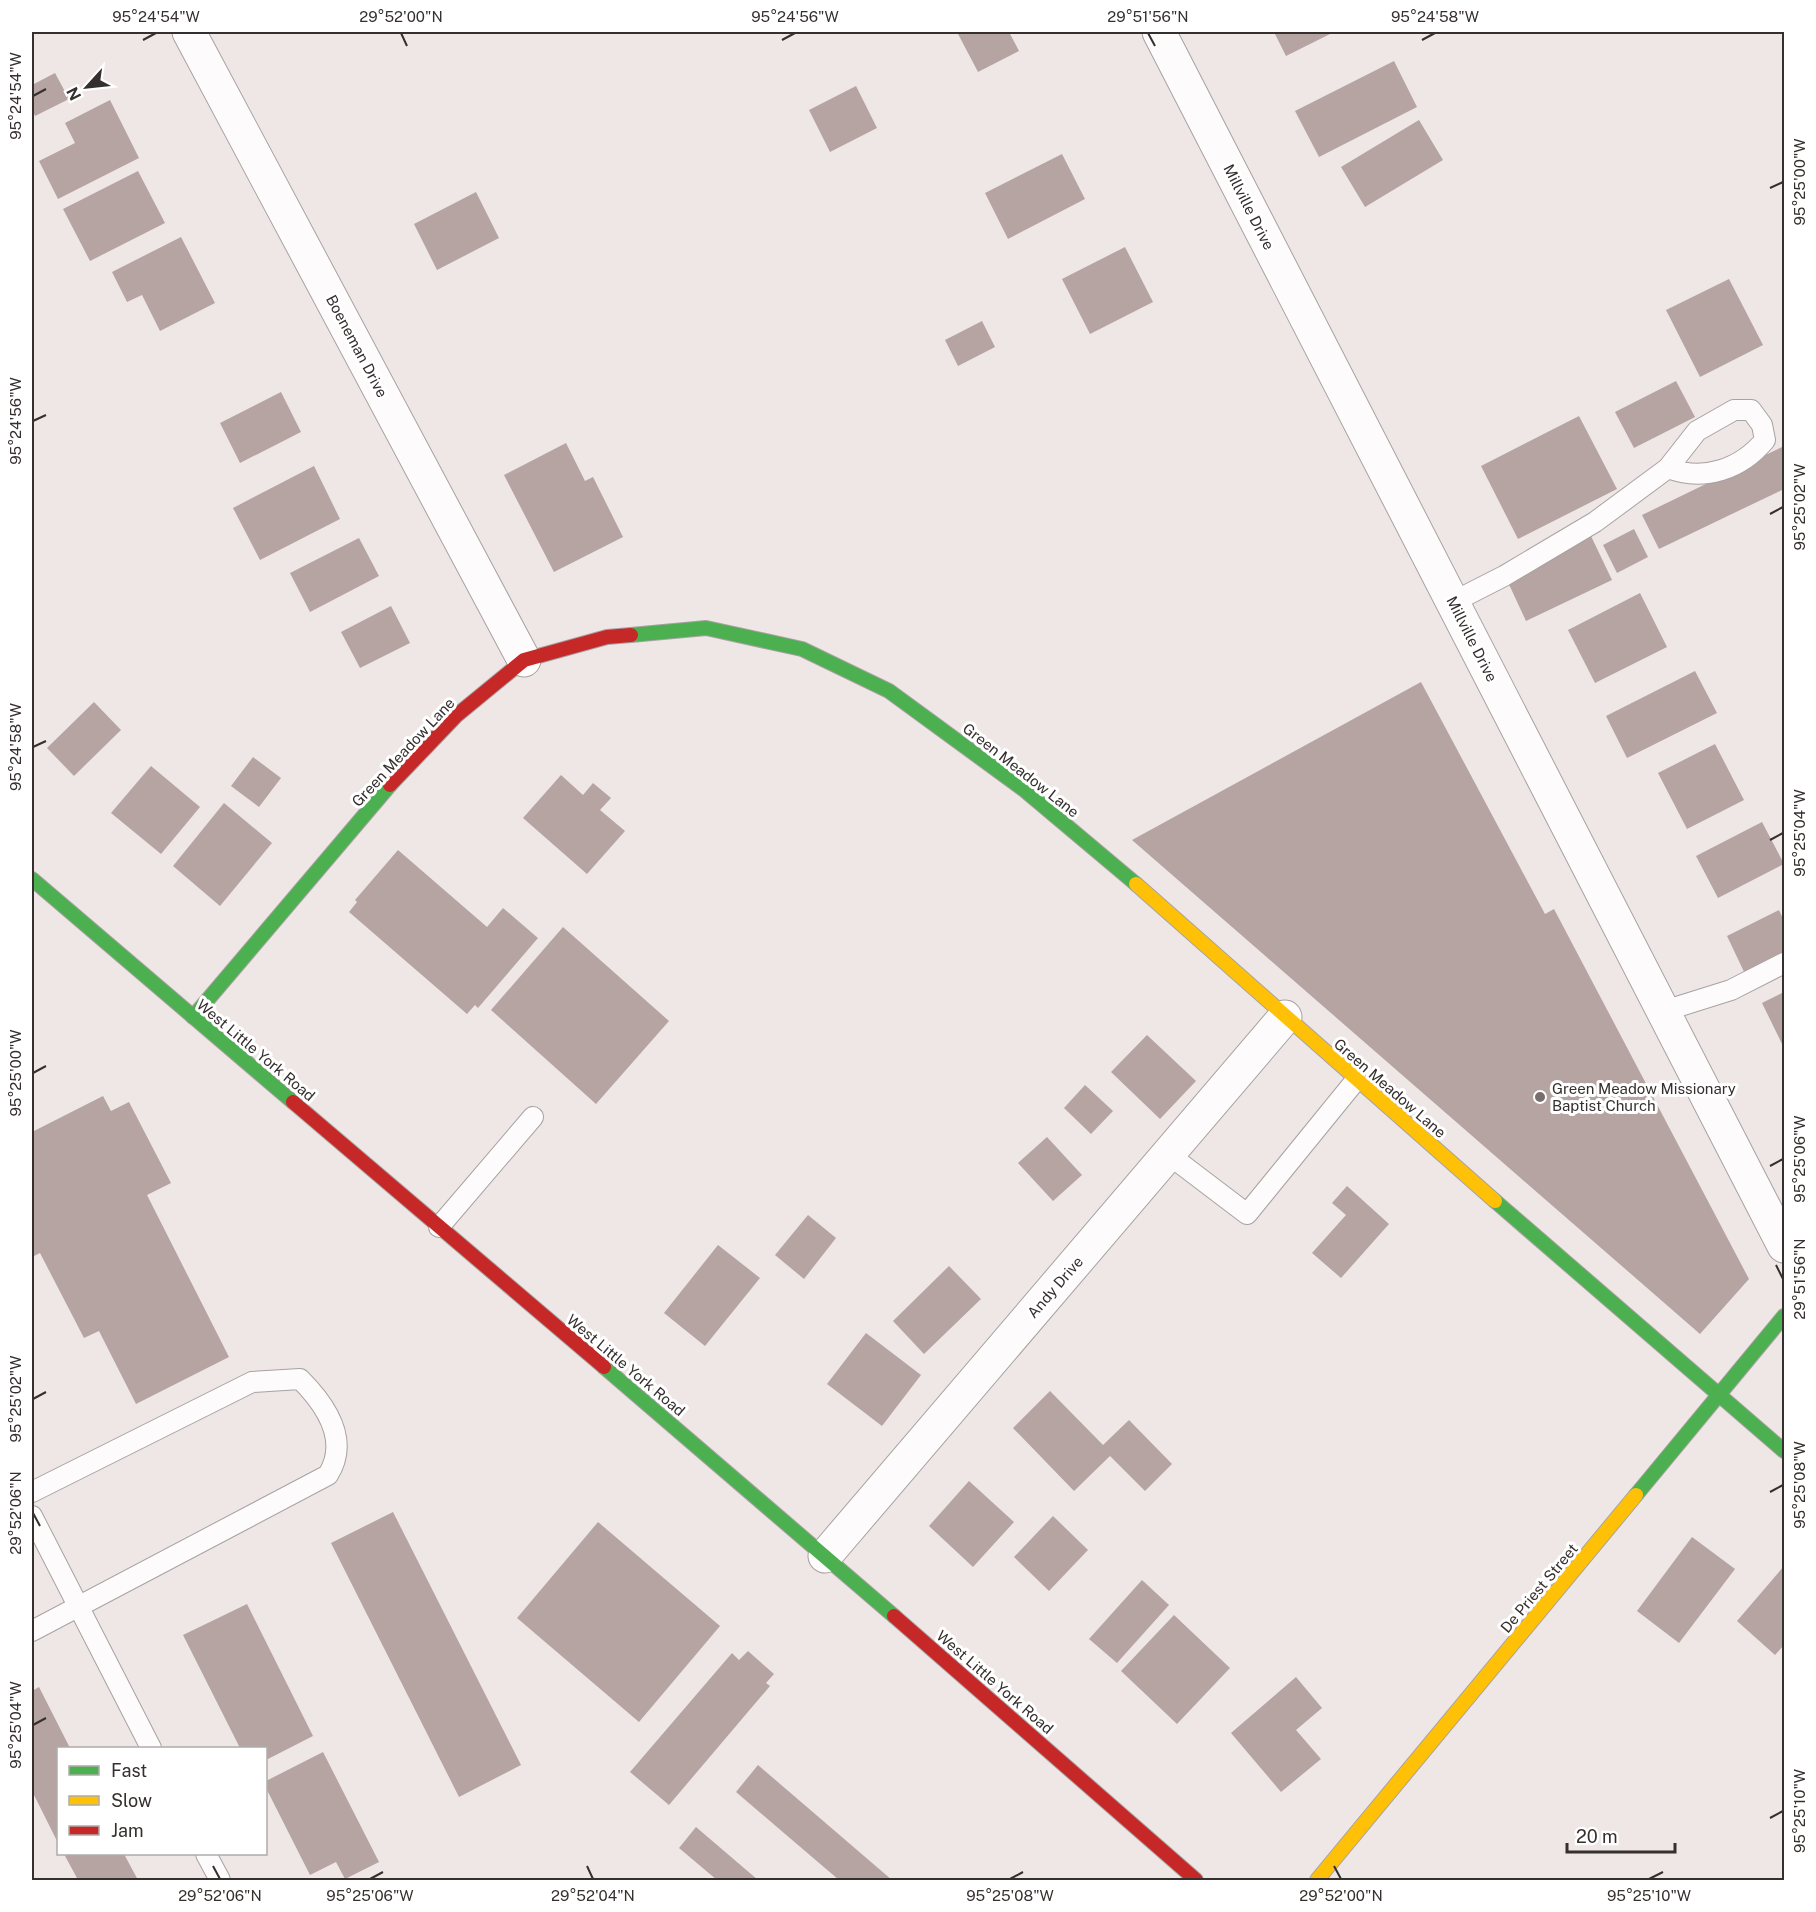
<svg xmlns="http://www.w3.org/2000/svg" width="1816" height="1912" viewBox="0 0 1816 1912" font-family="'Public Sans',sans-serif">
<style>
.building{fill:#b5a4a2}
.lines{fill:none;stroke-linecap:round;stroke-linejoin:round}
.lane-casing{stroke:#a8a2a2;stroke-width:22}
.street-casing{stroke:#a8a2a2;stroke-width:35}
.fast-casing{stroke:#a8a2a2;stroke-width:16}
.slow-casing{stroke:#a8a2a2;stroke-width:16}
.jam-casing{stroke:#a8a2a2;stroke-width:16}
.lane{stroke:#fdfbfb;stroke-width:20}
.street{stroke:#fdfbfb;stroke-width:33}
.fast{stroke:#4caf50;stroke-width:14}
.slow{stroke:#ffc107;stroke-width:14}
.jam{stroke:#c62828;stroke-width:14}
.ticks{fill:none;stroke:#352f2e;stroke-width:2}
.poi-dot{fill:#766f6e;stroke:#fff;stroke-width:2}
.labels{text-anchor:middle;dominant-baseline:central;stroke-width:6;stroke-linejoin:round;paint-order:stroke}
.street-label{font-size:15px;fill:#352f2e;stroke:#fff}
.poi-label{font-size:15px;fill:#352f2e;stroke:#fff;text-anchor:start}
.neatline{fill:none;stroke:#352f2e;stroke-width:2}
.ticks-label{font-size:15px;text-anchor:middle;fill:#352f2e}
</style>
<rect width="100%" height="100%" fill="#efe7e6"/>
<g class="building">
<path d="M957,32H1009L1019,51L978,72Z"/>
<path d="M1274,32H1334L1286,56Z"/>
<path d="M1394,61L1417,107L1319,157L1295,111Z"/>
<path d="M55,73L69,99L35,116L32,109V85Z"/>
<path d="M856,86L877,128L830,152L809,110Z"/>
<path d="M110,100L139,158L58,199L39,161L75,143L65,123Z"/>
<path d="M1419,120L1443,160L1365,207L1341,167Z"/>
<path d="M1062,154L1085,199L1008,239L985,193Z"/>
<path d="M138,171L165,223L90,261L63,209Z"/>
<path d="M476,192L499,238L437,270L414,224Z"/>
<path d="M181,237L215,303L160,331L142,295L127,302L112,272Z"/>
<path d="M1125,247L1153,302L1090,334L1062,279Z"/>
<path d="M1729,279L1763,345L1700,377L1666,310Z"/>
<path d="M982,321L995,347L958,366L945,340Z"/>
<path d="M1676,381L1695,417L1634,448L1615,412Z"/>
<path d="M281,392L301,432L240,463L220,423Z"/>
<path d="M1579,416L1617,489L1518,539L1481,466Z"/>
<path d="M566,443L585,481L593,477L623,537L554,572L504,475Z"/>
<path d="M1784,446V489L1659,549L1642,515Z"/>
<path d="M314,466L340,519L260,560L233,508Z"/>
<path d="M1634,529L1648,557L1617,573L1603,545Z"/>
<path d="M1591,536L1612,580L1526,621L1506,578Z"/>
<path d="M359,538L379,576L310,612L290,573Z"/>
<path d="M1640,593L1667,647L1595,683L1568,630Z"/>
<path d="M391,606L410,643L360,668L341,632Z"/>
<path d="M1695,671L1717,713L1627,758L1606,716Z"/>
<path d="M1421,682L1545,914L1554,909L1749,1279L1700,1334L1132,840Z"/>
<path d="M94,702L121,730L74,776L47,748Z"/>
<path d="M1715,744L1744,800L1687,829L1658,773Z"/>
<path d="M253,757L281,778L259,807L231,786Z"/>
<path d="M151,766L200,807L161,854L111,813Z"/>
<path d="M561,775L583,795L593,783L611,798L600,810L625,831L587,874L523,818Z"/>
<path d="M224,803L272,843L220,906L173,866Z"/>
<path d="M1762,822L1784,864L1718,898L1696,856Z"/>
<path d="M398,850L487,927L503,908L538,938L478,1008L475,1005L467,1014L349,912L357,902L355,900Z"/>
<path d="M1779,910L1784,921V958L1746,976L1727,936Z"/>
<path d="M563,927L669,1021L596,1104L491,1010Z"/>
<path d="M1784,992V1048L1762,1003Z"/>
<path d="M1147,1035L1196,1081L1160,1119L1111,1072Z"/>
<path d="M1085,1085L1113,1111L1091,1134L1064,1108Z"/>
<path d="M103,1096L111,1111L129,1102L171,1183L147,1195L229,1357L136,1404L99,1331L84,1338L40,1253L32,1257V1132Z"/>
<path d="M1047,1137L1082,1175L1053,1201L1018,1163Z"/>
<path d="M1347,1186L1389,1224L1341,1278L1312,1253L1346,1215L1332,1203Z"/>
<path d="M808,1215L836,1238L804,1279L775,1255Z"/>
<path d="M718,1245L760,1278L705,1346L664,1313Z"/>
<path d="M949,1266L981,1299L924,1354L893,1321Z"/>
<path d="M866,1333L921,1375L882,1426L827,1384Z"/>
<path d="M1050,1391L1103,1445L1129,1420L1172,1464L1145,1491L1110,1456L1074,1491L1013,1428Z"/>
<path d="M969,1481L1014,1522L973,1567L929,1526Z"/>
<path d="M393,1512L521,1765L459,1797L331,1543Z"/>
<path d="M1053,1516L1088,1550L1049,1591L1014,1557Z"/>
<path d="M598,1522L720,1626L639,1722L517,1618Z"/>
<path d="M1692,1537L1735,1569L1679,1643L1637,1611Z"/>
<path d="M1784,1566V1645L1775,1655L1737,1621Z"/>
<path d="M1142,1580L1169,1605L1117,1663L1089,1639Z"/>
<path d="M247,1604L313,1736L266,1760V1748H240L183,1635Z"/>
<path d="M1174,1615L1230,1668L1177,1724L1121,1671Z"/>
<path d="M748,1651L774,1674L766,1683L770,1686L669,1805L630,1772L732,1653L739,1660Z"/>
<path d="M1296,1677L1322,1708L1296,1730L1321,1759L1281,1792L1231,1733Z"/>
<path d="M39,1687L70,1748H58V1843L34,1795L32,1796V1691Z"/>
<path d="M323,1752L379,1862L345,1879L336,1862L310,1875L266,1788V1781Z"/>
<path d="M758,1765L892,1880H839L736,1792Z"/>
<path d="M696,1827L758,1880H717L679,1848Z"/>
<path d="M64,1854H124L138,1880H78Z"/>
</g>
<g class="lines">
<defs>
<g id="lane">
<path d="M1453,602L1504,576L1595,522L1668,468L1697,431L1734,410H1751L1762,425L1765,440C1741,469 1704,482 1668,468"/>
<path d="M1664,1011L1731,990L1784,963"/>
<path d="M1168,1154L1247,1214L1356,1080"/>
<path d="M439,1227L533,1117"/>
<path d="M32,1492L252,1382L300,1379C326,1405 350,1440 328,1475L32,1631"/>
<path d="M32,1516L151,1748"/>
<path d="M206,1854L220,1880"/>
</g>
<g id="street">
<path d="M189,32L524,660"/>
<path d="M1159,32L1784,1246"/>
<path d="M825,1556L1285,1017"/>
</g>
<g id="fast">
<path d="M631,635L706,628L802,649L889,691L1023,789L1136,884"/>
<path d="M32,879L293,1102"/>
<path d="M193,1017L390,785"/>
<path d="M1495,1201L1784,1451"/>
<path d="M604,1367L894,1616"/>
<path d="M1636,1495L1784,1316"/>
</g>
<g id="slow">
<path d="M1136,884L1495,1201"/>
<path d="M1317,1880L1636,1495"/>
</g>
<g id="jam">
<path d="M390,785L457,715L524,660L607,637L631,635"/>
<path d="M293,1102L604,1367"/>
<path d="M894,1616L1196,1880"/>
</g>
</defs>
<use href="#lane" class="lane-casing"/>
<use href="#street" class="street-casing"/>
<use href="#fast" class="fast-casing"/>
<use href="#slow" class="slow-casing"/>
<use href="#jam" class="jam-casing"/>
<use href="#lane" class="lane"/>
<use href="#street" class="street"/>
<use href="#fast" class="fast"/>
<use href="#slow" class="slow"/>
<use href="#jam" class="jam"/>
</g>
<path class="ticks" d="M401,33L407,46M1148,33L1155,46M143,40L156,33M782,40L795,33M1422,40L1435,33M33,96L46,89M1770,188L1783,182M33,421L46,415M1770,514L1783,507M33,747L46,741M1770,840L1783,833M33,1073L46,1066M1770,1166L1783,1159M1776,1265L1783,1279M33,1399L46,1392M1770,1492L1783,1485M33,1513L40,1526M33,1725L46,1718M1770,1818L1783,1811M213,1866L220,1879M587,1866L593,1879M1334,1866L1341,1879M370,1879L383,1872M1010,1879L1023,1872M1649,1879L1663,1872"/>
<circle class="poi-dot" cx="1540" cy="1097" r="6"/>
<g class="labels">
<g class="street-label">
<text transform="translate(1249 207) rotate(63)">Millville Drive</text>
<text transform="translate(357 346) rotate(62)">Boeneman Drive</text>
<text transform="translate(1472 639) rotate(63)">Millville Drive</text>
<text transform="translate(403 752) rotate(-47)">Green Meadow Lane</text>
<text transform="translate(1021 770) rotate(38)">Green Meadow Lane</text>
<text transform="translate(256 1050) rotate(40)">West Little York Road</text>
<text transform="translate(1390 1088) rotate(41)">Green Meadow Lane</text>
<text transform="translate(1055 1287) rotate(-49)">Andy Drive</text>
<text transform="translate(626 1365) rotate(40)">West Little York Road</text>
<text transform="translate(1539 1588) rotate(-50)">De Priest Street</text>
<text transform="translate(995 1682) rotate(41)">West Little York Road</text>
</g>
<g class="poi-label">
<text x="1552" y="1088">Green Meadow Missionary<tspan x="1552" dy="17">Baptist Church</tspan></text>
</g>
</g>
<rect width="1816" height="1912" fill="none" stroke="#ffffff" stroke-width="66"/>
<rect x="57" y="1747" width="210" height="108" fill="#ffffff" stroke="#aeacab" stroke-width="1.5"/>
<rect x="69" y="1766" width="30" height="9" fill="#4caf50" stroke="#aeacab" stroke-width="1.5"/>
<text x="111" y="1777" font-size="18" fill="#352f2e">Fast</text>
<rect x="69" y="1796" width="30" height="9" fill="#ffc107" stroke="#aeacab" stroke-width="1.5"/>
<text x="111" y="1807" font-size="18" fill="#352f2e">Slow</text>
<rect x="69" y="1826" width="30" height="9" fill="#c62828" stroke="#aeacab" stroke-width="1.5"/>
<text x="111" y="1837" font-size="18" fill="#352f2e">Jam</text>
<g transform="translate(87 87) rotate(243)" stroke="#ffffff" stroke-width="4.5" paint-order="stroke">
<path d="M0-4.5L10 22L0 15L-10 22Z" fill="#352f2e"/>
<text y="-9" font-size="16" font-weight="bold" text-anchor="middle" fill="#352f2e">N</text>
</g>
<path d="M1567 1843v9h108v-9" fill="none" stroke="#352f2e" stroke-width="3"/>
<text x="1576" y="1843" font-size="18" fill="#352f2e" stroke="#ffffff" stroke-width="4.5" paint-order="stroke">20 m</text>
<rect x="33" y="33" width="1750" height="1846" class="neatline"/>
<g class="ticks-label">
<text x="156" y="22">95°24'54"W</text>
<text x="401" y="22">29°52'00"N</text>
<text x="795" y="22">95°24'56"W</text>
<text x="1148" y="22">29°51'56"N</text>
<text x="1435" y="22">95°24'58"W</text>
<text transform="translate(16 96) rotate(-90)" y="5">95°24'54"W</text>
<text transform="translate(1800 182) rotate(-90)" y="5">95°25'00"W</text>
<text transform="translate(16 421) rotate(-90)" y="5">95°24'56"W</text>
<text transform="translate(1800 507) rotate(-90)" y="5">95°25'02"W</text>
<text transform="translate(16 747) rotate(-90)" y="5">95°24'58"W</text>
<text transform="translate(1800 833) rotate(-90)" y="5">95°25'04"W</text>
<text transform="translate(16 1073) rotate(-90)" y="5">95°25'00"W</text>
<text transform="translate(1800 1159) rotate(-90)" y="5">95°25'06"W</text>
<text transform="translate(1800 1279) rotate(-90)" y="5">29°51'56"N</text>
<text transform="translate(16 1399) rotate(-90)" y="5">95°25'02"W</text>
<text transform="translate(1800 1485) rotate(-90)" y="5">95°25'08"W</text>
<text transform="translate(16 1513) rotate(-90)" y="5">29°52'06"N</text>
<text transform="translate(16 1725) rotate(-90)" y="5">95°25'04"W</text>
<text transform="translate(1800 1811) rotate(-90)" y="5">95°25'10"W</text>
<text x="220" y="1901">29°52'06"N</text>
<text x="370" y="1901">95°25'06"W</text>
<text x="593" y="1901">29°52'04"N</text>
<text x="1010" y="1901">95°25'08"W</text>
<text x="1341" y="1901">29°52'00"N</text>
<text x="1649" y="1901">95°25'10"W</text>
</g>
</svg>
